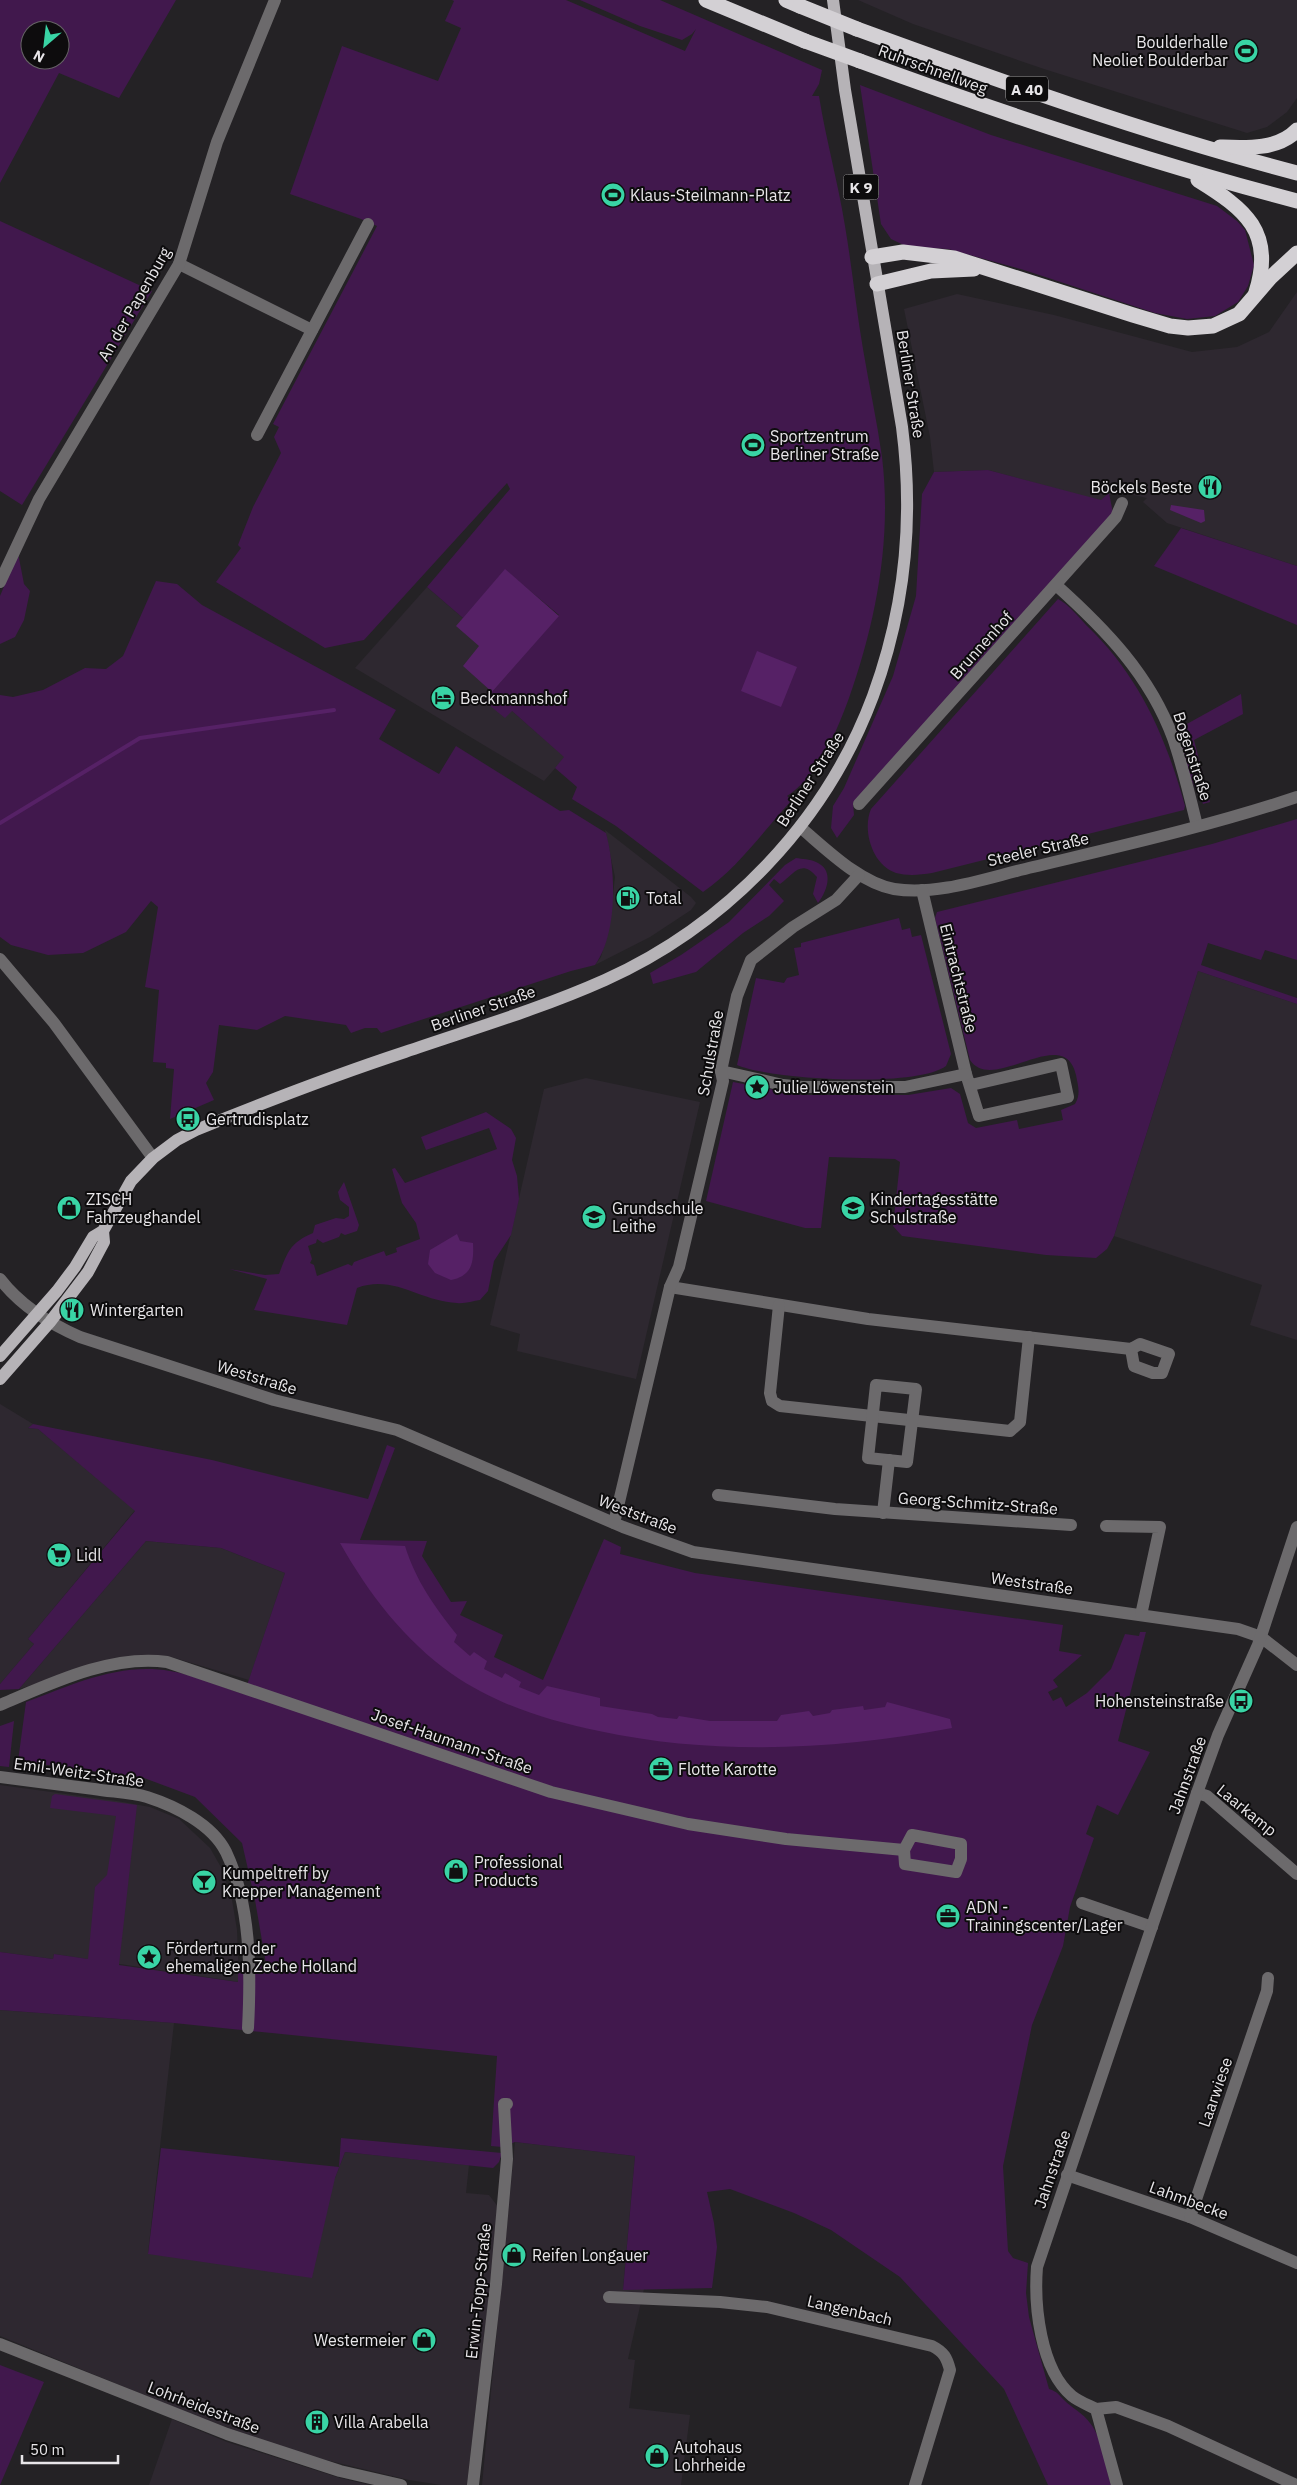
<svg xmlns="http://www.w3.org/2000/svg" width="1297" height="2485" viewBox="0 0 1297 2485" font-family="'IBM Plex Sans',sans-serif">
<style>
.built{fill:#2e2830}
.green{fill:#41184d;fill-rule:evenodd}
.water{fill:#562166}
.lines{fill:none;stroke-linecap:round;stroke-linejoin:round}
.stream{stroke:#562166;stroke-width:4}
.minor{stroke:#6c6a6c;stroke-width:12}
.major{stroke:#b6b3b7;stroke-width:12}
.highway{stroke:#d3d0d4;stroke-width:15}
.highway-bridge{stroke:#d3d0d4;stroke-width:15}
.labels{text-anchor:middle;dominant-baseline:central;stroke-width:4;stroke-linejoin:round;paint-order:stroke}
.shield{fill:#0d0c0d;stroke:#a6a5a7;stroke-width:1}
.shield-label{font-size:15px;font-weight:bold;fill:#e8e6e9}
.poi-label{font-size:16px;fill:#e8e6e9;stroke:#0d0c0d;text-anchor:start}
.street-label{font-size:16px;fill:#e8e6e9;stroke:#0d0c0d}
</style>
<rect width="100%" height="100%" fill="#242225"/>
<g class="built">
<path d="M858,0H1297V98L1287,112L1267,127L1247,133L1044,69L913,24Z"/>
<path d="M1297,292V566L1167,523L1143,502L1147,498L1115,491L1101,501L988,470L934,472L930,437L904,309L957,294L1054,315L1192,352L1237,347L1269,332Z"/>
<path d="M427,587L463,618L559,616L484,701L512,711L565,757L544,781L355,668Z"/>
<path d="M605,830L691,897L696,903L691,910L650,937L595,965L601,957L610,922L615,877Z"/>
<path d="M1198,971L1297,1004V1340L1250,1325L1262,1285L1114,1236Z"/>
<path d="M586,1078L700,1102L636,1379L517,1351L520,1334L490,1325L544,1089Z"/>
<path d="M0,1404L33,1424L28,1428L38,1429L135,1510L28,1639L34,1644L0,1684Z"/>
<path d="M146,1541L221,1548L285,1573L249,1680L168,1656L124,1657L19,1689Z"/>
<path d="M0,1785L117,1801L150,1807L179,1819L210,1848L222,1869L232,1900L237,1930L239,1982L54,1954L53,1959L0,1952Z"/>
<path d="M0,2010L174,2023L148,2253L335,2178L345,2152L469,2165L466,2193L489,2195L499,2208L467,2485H441L409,2480L305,2455L195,2416L0,2336Z"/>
<path d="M515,2142L635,2156L623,2289H644L628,2359L635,2360L629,2408L690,2415L681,2485H482Z"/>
<path d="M172,2419L227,2442L340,2478L370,2485H149Z"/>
</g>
<g class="green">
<path d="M0,0H176L119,98L59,73L0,183ZM30,30H60V60H30Z"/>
<path d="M452,0H566L685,51L696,29L692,34L682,40L640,26L580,0H660L822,70L819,84L812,96H819C826,140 838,182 845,226C852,267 856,308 863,349C869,385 877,421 882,457C892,539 876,622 849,698C836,733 819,775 787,796L792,800C764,830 738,868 703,892L616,826L572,799L577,787L555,768L564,757L512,711L505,718L484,701L559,615L505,570L463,618L427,587L510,489L507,483L364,640L325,648L216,582L241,548L238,545L253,507L281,453L274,437L279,427L273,424L377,226L361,219L290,194L342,46L438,81L461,28L445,21L454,1Z"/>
<path d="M860,85L991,135L1217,206L1237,221L1245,230L1254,265L1248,286L1238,302L1215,316L1187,319L1155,313L1024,270L948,249L908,247L891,239L881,224Z"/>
<path d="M0,221L152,291L22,505L0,491Z"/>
<path d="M988,470L1101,500L1109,493L1113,513L853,803L854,815L837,838L831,828L833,806L844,788L893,676L916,596L922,494L934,472Z"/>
<path d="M1181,528L1297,566V625L1154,566Z"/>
<path d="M18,553L24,584L30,591L24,620L15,637L0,644V596Z"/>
<path d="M156,581L177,584L202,605L396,710L379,739L439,774L456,746L560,811L569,810L606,833C616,870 618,933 595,965L571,971L381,1033L377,1028H365L351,1033L346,1025L285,1016L257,1030L219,1025L213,1072L206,1083L214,1100L170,1119L174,1069L166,1068V1063L153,1062L159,990L145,987L158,907L151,901L126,932L83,953L48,955L11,945L0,937V695L13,697L43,690L85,668L106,669L123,656Z"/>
<path d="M1058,599C1069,605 1078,616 1086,625C1139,675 1166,737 1185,806L1184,810L932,873C920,875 907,876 896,873C872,865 862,830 871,809Z"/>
<path d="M1241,694L1243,714L1194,740L1210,802L1203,804L1189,775L1176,730Z"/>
<path d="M1297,819V960L1265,950L1261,960L1208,943L1201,965L1297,998V1004L1198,971L1114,1236L1107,1249L1096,1258L1046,1255L902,1236L893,1226L900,1162L895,1159L829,1157L821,1228H805L706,1201L733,1082L802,1095H908L951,1088L960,1094L968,1123L976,1128L1017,1120L1019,1129L1063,1120L1061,1110L1075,1104C1081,1094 1078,1086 1076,1075C1064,1022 993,1095 970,1060L935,918L937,912L1212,844Z"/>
<path d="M796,858C802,859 810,859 816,862C835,870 827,891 818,903L813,894L817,877C801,858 794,874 780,884L774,879L769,885L784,901L769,916L743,933L696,972L653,984L650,973L681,955L729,922L785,865Z"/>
<path d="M899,918L902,930L910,928L912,937L921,935L951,1054L946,1066C917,1088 771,1080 737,1065L756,978L784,983L787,978L799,975L794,948L801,947V943Z"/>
<path d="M486,1112L511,1129L516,1138L512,1160L517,1176L519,1199L511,1235L494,1261L488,1291L480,1300C473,1301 464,1304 457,1303C421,1302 394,1274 357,1288L347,1325L254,1310L267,1279L229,1269L265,1275L279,1274C288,1251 290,1243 313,1233L315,1225L336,1218L344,1219L349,1216V1207L340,1200L338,1192L344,1182L359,1225L357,1231L345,1235L341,1233L339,1237L323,1243L317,1239L316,1243L308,1246L312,1259L310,1263L314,1265L317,1276L348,1264L352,1266L354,1262L384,1251L386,1256L397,1252L396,1248L420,1239L416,1223L402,1203L392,1169L395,1168L405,1183L497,1149L489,1128L426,1150L421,1137Z"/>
<path d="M33,1424L212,1460L368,1499L387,1445L395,1448L360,1540L427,1541L422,1556L451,1602L467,1601L460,1615L503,1635L494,1657L543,1680L604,1539L621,1547L620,1554L695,1573L1063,1625L1059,1651L1082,1655L1053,1680L1058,1687L1048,1692L1053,1701L1061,1697L1066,1707L1087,1693L1111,1669L1125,1634L1139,1636L1140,1632H1146L1118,1741L1150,1752L1118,1815L1097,1805L1086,1834L1094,1838L1070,1907L1063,1946L1032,2025L1003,2166L1008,2251L1013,2258L1028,2263L1026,2293L1029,2317L1049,2389C1058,2392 1058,2394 1064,2400C1072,2408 1083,2413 1090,2423C1103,2439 1105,2466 1111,2485H1048L1004,2389L900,2277L831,2230L794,2213L730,2189L707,2192L714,2223L717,2247L712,2288L623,2290L635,2156L515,2142L502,2147L491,2146L497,2056L174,2023L0,2010V1952L53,1959L54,1954L88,1959L95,1887L107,1875L116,1816L50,1808L52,1796L55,1794L137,1805L119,1965L238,1982V1966L266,1964L255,1900L242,1843L195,1797L144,1778L18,1761L26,1702C72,1685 119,1662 170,1671C195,1675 220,1687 244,1694L285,1573L221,1548L146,1541L19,1689L0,1690V1684L34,1644L28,1639L135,1511L38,1429L28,1428Z"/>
<path d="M14,1721L9,1767L0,1766V1726Z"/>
<path d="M341,2138L502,2153L499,2162L493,2168L345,2152L335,2178L312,2278L148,2254L161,2148L339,2167Z"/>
<path d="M0,2365L44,2382L0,2485Z"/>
</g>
<g class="water">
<path d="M1171,505L1204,510L1205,521L1201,523L1170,510Z"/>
<path d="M505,569L559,616L492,692L463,666L479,646L456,626Z"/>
<path d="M757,651L797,667L781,707L741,691Z"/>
<path d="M457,1234L460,1241L473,1243C474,1262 472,1276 451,1280L435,1273L428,1264L430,1250Z"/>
<path d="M340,1543L405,1546C416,1581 434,1606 457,1635L454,1642L470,1656L474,1652L487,1661L484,1669L502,1678L505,1673L521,1682L519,1687L539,1695L547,1686L600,1698V1706L652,1714L658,1717L677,1719L679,1716L710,1721H777L781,1715L809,1711L813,1716L830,1713L832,1710L863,1706L864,1710L885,1707L887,1702L950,1719L952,1728C835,1750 716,1756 599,1731C546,1720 497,1705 452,1674C404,1640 369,1594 340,1543Z"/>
</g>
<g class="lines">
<path class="stream" d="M0,823L140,738L334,710"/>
<g class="minor">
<path d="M179,264L312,330"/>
<path d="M257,435L368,224"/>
<path d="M0,582L39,499L179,264L217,142L275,0"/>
<path d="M1056,585C1105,629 1150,675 1173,738C1183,767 1190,797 1197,826"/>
<path d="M859,804L1116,517L1122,503"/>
<path d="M800,827C826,849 860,883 894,889C939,896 989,877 1033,867C1121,846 1210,826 1297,797"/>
<path d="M922,890L966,1074L979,1116L1068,1097L1061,1064L971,1085"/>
<path d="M0,959L54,1023L153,1158"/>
<path d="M721,1071L783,1085L802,1087H905L966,1074"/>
<path d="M0,1279C20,1305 50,1324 80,1337L274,1400L397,1430L623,1527L693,1552L1238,1629L1261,1637L1297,1665"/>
<path d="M670,1287L868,1319L1131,1349L1134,1366L1153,1373H1162L1169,1354L1140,1344L1131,1349"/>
<path d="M779,1305L770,1393L772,1401L780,1406L1010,1431L1020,1422L1029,1337"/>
<path d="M876,1385L916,1389L907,1462L868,1458Z"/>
<path d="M718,1495L835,1509L1071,1525"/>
<path d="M883,1513L889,1460"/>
<path d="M614,1523L670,1287L679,1267L723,1081L721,1071L737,996L751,960L793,927L836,900L859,875"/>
<path d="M1106,1526L1160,1527L1141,1615"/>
<path d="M0,1705C50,1684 111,1654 167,1662L551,1792L688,1824L786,1839L904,1850"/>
<path d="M0,1777C31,1781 63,1785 94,1789C111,1792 130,1792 147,1797C175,1806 212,1824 226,1852C251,1905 251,1971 248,2028"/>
<path d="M1197,1793L1207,1796L1297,1874"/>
<path d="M912,1835L961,1844V1859L956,1872L905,1864L904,1850Z"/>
<path d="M1082,1903L1152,1927"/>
<path d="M1067,2175L1190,2217L1297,2263"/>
<path d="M1190,2217L1267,1991L1268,1978"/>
<path d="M609,2297L720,2302L767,2307L932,2346C944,2352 947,2358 950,2370L915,2485"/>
<path d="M0,2344L227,2434L340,2471L401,2485"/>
<path d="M1096,2409L1116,2407L1168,2426L1296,2485"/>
<path d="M473,2485L496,2284L507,2159L504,2104H507"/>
<path d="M1117,2485L1096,2409C1088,2405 1078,2401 1072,2396C1040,2369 1034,2305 1037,2267L1197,1793L1218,1735L1258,1645L1297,1527"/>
</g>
<g class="major">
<path d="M0,1356L57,1291L75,1267L93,1237L103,1231L131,1181L153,1158L177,1140L196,1130C265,1102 335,1075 405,1052C472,1029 540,1009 605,980C727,925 826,822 873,696C905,609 914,519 902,427L845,90L833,0"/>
<path d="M0,1379L50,1322L88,1272L104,1242L103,1231"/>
</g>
<g class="highway">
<path d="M706,0L805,41"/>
<path d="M786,0L800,6"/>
<path d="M857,29C1002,82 1148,134 1297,173"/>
<path d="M860,61C1004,114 1149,162 1297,201"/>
<path d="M1220,147C1246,148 1278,150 1297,130"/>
<path d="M1198,180C1245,209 1275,232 1256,292"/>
<path d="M872,257L903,252L954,258L1133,315L1170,326L1188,328L1213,326L1239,314L1270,278L1297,253"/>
<path d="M877,284L931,271L974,269"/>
</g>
<g class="highway-bridge">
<path d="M800,6L857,29"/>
<path d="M805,41L860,61"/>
</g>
</g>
<defs>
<symbol id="stadium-disc" viewBox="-11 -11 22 22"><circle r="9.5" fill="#39d4a5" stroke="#0d0c0d"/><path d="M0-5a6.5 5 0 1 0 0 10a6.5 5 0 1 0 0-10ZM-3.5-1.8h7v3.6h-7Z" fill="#111"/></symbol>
<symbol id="restaurant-disc" viewBox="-11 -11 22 22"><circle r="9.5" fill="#39d4a5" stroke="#0d0c0d"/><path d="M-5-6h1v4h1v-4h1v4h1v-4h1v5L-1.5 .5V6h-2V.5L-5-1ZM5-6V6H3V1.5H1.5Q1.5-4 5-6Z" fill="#111"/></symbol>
<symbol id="hotel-disc" viewBox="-11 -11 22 22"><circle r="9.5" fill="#39d4a5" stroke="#0d0c0d"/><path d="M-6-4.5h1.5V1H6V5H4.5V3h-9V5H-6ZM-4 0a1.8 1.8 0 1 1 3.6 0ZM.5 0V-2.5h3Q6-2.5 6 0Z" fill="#111"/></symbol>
<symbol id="fuel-disc" viewBox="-11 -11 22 22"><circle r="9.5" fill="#39d4a5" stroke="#0d0c0d"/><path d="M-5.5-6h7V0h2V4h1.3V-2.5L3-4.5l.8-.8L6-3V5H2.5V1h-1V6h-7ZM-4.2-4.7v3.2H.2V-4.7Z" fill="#111"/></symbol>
<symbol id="sight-disc" viewBox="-11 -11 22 22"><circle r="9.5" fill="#39d4a5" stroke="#0d0c0d"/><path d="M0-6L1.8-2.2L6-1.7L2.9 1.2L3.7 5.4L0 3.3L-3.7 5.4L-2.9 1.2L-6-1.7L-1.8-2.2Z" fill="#111"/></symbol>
<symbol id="bus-disc" viewBox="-11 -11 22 22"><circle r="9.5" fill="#39d4a5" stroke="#0d0c0d"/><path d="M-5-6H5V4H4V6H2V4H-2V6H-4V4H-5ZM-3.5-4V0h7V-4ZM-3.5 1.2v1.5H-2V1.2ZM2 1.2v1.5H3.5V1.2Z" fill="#111"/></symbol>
<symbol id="shop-disc" viewBox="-11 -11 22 22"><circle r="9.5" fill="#39d4a5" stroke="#0d0c0d"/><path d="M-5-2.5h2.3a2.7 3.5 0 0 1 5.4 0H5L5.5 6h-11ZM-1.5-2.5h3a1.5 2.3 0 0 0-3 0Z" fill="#111"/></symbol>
<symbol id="school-disc" viewBox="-11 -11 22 22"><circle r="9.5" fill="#39d4a5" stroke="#0d0c0d"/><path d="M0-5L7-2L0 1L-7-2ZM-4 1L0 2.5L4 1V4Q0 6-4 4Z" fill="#111"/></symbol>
<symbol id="supermarket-disc" viewBox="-11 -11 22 22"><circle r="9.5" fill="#39d4a5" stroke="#0d0c0d"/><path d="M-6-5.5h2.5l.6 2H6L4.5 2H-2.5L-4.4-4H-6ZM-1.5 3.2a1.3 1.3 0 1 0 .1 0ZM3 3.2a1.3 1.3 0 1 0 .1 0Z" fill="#111"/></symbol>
<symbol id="office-disc" viewBox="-11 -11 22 22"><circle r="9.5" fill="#39d4a5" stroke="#0d0c0d"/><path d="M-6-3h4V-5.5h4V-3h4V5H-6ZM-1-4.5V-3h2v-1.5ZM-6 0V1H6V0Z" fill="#111"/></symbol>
<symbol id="bar-disc" viewBox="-11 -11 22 22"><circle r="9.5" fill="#39d4a5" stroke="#0d0c0d"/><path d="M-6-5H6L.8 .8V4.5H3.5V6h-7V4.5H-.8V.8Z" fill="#111"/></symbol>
<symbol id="building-disc" viewBox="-11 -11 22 22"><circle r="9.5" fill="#39d4a5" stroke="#0d0c0d"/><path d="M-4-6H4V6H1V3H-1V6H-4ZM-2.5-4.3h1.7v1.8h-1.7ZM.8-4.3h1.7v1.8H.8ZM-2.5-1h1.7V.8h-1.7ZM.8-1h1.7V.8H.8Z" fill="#111"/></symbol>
</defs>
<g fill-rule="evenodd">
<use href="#stadium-disc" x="1232" y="37" width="28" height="28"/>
<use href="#stadium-disc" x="599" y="181" width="28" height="28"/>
<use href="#stadium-disc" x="739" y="431" width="28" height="28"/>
<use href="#restaurant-disc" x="1196" y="473" width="28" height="28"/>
<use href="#hotel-disc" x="429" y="684" width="28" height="28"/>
<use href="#fuel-disc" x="614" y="884" width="28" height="28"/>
<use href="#sight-disc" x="743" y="1073" width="28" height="28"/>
<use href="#bus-disc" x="174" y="1105" width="28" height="28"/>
<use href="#shop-disc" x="55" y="1194" width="28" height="28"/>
<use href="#school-disc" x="839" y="1194" width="28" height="28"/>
<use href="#school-disc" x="580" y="1203" width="28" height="28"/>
<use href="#restaurant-disc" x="58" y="1296" width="28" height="28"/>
<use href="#supermarket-disc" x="45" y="1541" width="28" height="28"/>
<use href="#bus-disc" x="1227" y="1687" width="28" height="28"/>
<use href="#office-disc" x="647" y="1755" width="28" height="28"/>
<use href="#shop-disc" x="442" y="1857" width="28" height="28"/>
<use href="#bar-disc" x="190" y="1868" width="28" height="28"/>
<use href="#office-disc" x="934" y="1902" width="28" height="28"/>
<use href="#sight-disc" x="135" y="1943" width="28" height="28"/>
<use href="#shop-disc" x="500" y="2241" width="28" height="28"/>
<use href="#shop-disc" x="410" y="2326" width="28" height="28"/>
<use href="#building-disc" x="303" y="2408" width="28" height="28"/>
<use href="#shop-disc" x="643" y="2442" width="28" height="28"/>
</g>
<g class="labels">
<g class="shield">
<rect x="1006" y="76.5" width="42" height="25" rx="4"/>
<rect x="843.5" y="174.5" width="35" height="25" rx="4"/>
</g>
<g class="shield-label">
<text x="1027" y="89">A 40</text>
<text x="861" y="187">K 9</text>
</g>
<g class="poi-label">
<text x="1228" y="42" text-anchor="end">Boulderhalle<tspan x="1228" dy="18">Neoliet Boulderbar</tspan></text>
<text x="630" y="195">Klaus-Steilmann-Platz</text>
<text x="770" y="436">Sportzentrum<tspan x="770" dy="18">Berliner Straße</tspan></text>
<text x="1192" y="487" text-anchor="end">Böckels Beste</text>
<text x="460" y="698">Beckmannshof</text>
<text x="646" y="898">Total</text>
<text x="774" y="1087">Julie Löwenstein</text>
<text x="206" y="1119">Gertrudisplatz</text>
<text x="86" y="1199">ZISCH<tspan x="86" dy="18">Fahrzeughandel</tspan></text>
<text x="870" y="1199">Kindertagesstätte<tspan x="870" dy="18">Schulstraße</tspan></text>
<text x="612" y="1208">Grundschule<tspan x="612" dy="18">Leithe</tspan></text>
<text x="90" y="1310">Wintergarten</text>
<text x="76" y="1555">Lidl</text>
<text x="1224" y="1701" text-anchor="end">Hohensteinstraße</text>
<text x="678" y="1769">Flotte Karotte</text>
<text x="474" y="1862">Professional<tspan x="474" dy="18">Products</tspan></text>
<text x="222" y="1873">Kumpeltreff by<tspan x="222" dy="18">Knepper Management</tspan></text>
<text x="966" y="1907">ADN -<tspan x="966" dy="18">Trainingscenter/Lager</tspan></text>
<text x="166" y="1948">Förderturm der<tspan x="166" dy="18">ehemaligen Zeche Holland</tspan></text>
<text x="532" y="2255">Reifen Longauer</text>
<text x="406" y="2340" text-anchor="end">Westermeier</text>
<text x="334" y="2422">Villa Arabella</text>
<text x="674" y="2447">Autohaus<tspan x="674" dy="18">Lohrheide</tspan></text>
</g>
<g class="street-label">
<text transform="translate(933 69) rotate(20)">Ruhrschnellweg</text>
<text transform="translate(134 304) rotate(-60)">An der Papenburg</text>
<text transform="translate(911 384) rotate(81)">Berliner Straße</text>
<text transform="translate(981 645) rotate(-48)">Brunnenhof</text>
<text transform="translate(1193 756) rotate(72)">Bogenstraße</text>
<text transform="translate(810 779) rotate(-57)">Berliner Straße</text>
<text transform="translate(1038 849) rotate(-13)">Steeler Straße</text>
<text transform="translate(959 978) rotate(76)">Eintrachtstraße</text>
<text transform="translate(483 1008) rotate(-19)">Berliner Straße</text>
<text transform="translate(710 1053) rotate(-80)">Schulstraße</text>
<text transform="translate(257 1377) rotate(17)">Weststraße</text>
<text transform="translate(978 1503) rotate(4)">Georg-Schmitz-Straße</text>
<text transform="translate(638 1514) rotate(21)">Weststraße</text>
<text transform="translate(1032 1583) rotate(8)">Weststraße</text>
<text transform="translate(452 1741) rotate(19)">Josef-Haumann-Straße</text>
<text transform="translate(79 1772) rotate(8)">Emil-Weitz-Straße</text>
<text transform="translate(1187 1775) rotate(-70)">Jahnstraße</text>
<text transform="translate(1247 1810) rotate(39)">Laarkamp</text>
<text transform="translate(1215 2092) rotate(-71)">Laarwiese</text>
<text transform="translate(1052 2169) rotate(-71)">Jahnstraße</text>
<text transform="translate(1189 2200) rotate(20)">Lahmbecke</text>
<text transform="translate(478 2291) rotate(-84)">Erwin-Topp-Straße</text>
<text transform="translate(850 2310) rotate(13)">Langenbach</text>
<text transform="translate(204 2407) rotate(21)">Lohrheidestraße</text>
</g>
</g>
<g transform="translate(45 45) rotate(208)"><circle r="24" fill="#0d0c0d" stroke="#656365"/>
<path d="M0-4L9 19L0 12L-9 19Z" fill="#39d4a5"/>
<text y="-8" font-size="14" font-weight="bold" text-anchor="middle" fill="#e8e6e9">N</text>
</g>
<path d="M22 2455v8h96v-8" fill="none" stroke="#e8e6e9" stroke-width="2.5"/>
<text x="30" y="2455" font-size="15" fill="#e8e6e9" stroke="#0d0c0d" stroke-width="4" paint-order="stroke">50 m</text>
</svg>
